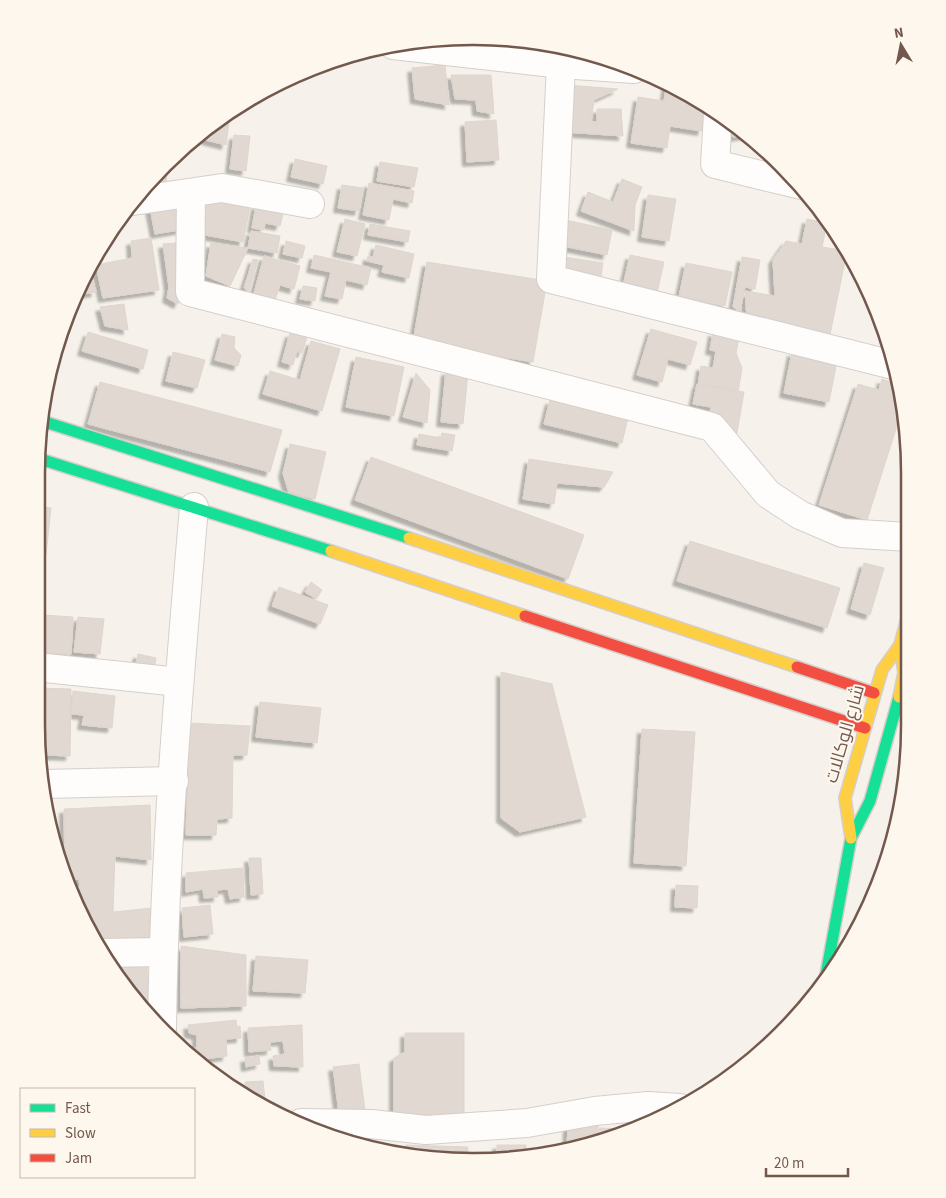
<svg xmlns="http://www.w3.org/2000/svg" width="946" height="1198" viewBox="0 0 946 1198" font-family="'Source Sans 3',Cairo,sans-serif">
<style>
.building{fill:#e0d8d1;stroke:#dfd5ce;filter:url(#shadow)}
.lines{fill:none;stroke-linecap:round;stroke-linejoin:round}
.street-casing{stroke:#d5cfca;stroke-width:30}
.fast-casing{stroke:#d6cec8;stroke-width:14}
.slow-casing{stroke:#d6cec8;stroke-width:14}
.jam-casing{stroke:#d6cec8;stroke-width:14}
.street{stroke:#fefdfc;stroke-width:28}
.fast{stroke:#16e098;stroke-width:11}
.slow{stroke:#ffcf43;stroke-width:11}
.jam{stroke:#f24e42;stroke-width:11}
.labels{text-anchor:middle;dominant-baseline:central;stroke-width:4;stroke-linejoin:round;paint-order:stroke}
.street-label{font-size:18px;fill:#73594d;stroke:#fef7ed}
.rim{fill:none;stroke:#73594d;stroke-width:2.5}
</style>
<defs>
<filter id="shadow"><feDropShadow dx="-4.5" dy="4.5" stdDeviation="1" flood-color="#0004"/></filter>
</defs>
<rect width="100%" height="100%" fill="#f6f2eb"/>
<g class="building">
<path d="M445,65L449,105L415,99L412,68Z"/>
<path d="M451,75H491L494,114L477,111L476,100L455,99Z"/>
<path d="M667,82L706,106L702,131L670,126L667,148L631,143L638,97L664,101Z"/>
<path d="M567,85L618,89L594,100L591,122H597V109H621L623,136L565,132Z"/>
<path d="M230,115L226,145L206,140V135Z"/>
<path d="M496,120L499,160L467,162L465,122Z"/>
<path d="M731,122L739,127L748,135L733,137Z"/>
<path d="M234,135L250,136L246,171L230,169Z"/>
<path d="M295,159L327,166L323,184L291,177Z"/>
<path d="M380,162L418,168L414,187L377,181Z"/>
<path d="M167,166L166,193L141,190L144,185Z"/>
<path d="M622,179L642,187L635,205L634,231L581,211L588,192L613,202Z"/>
<path d="M369,183L414,191L412,203L393,199L389,220L363,215Z"/>
<path d="M342,185L363,188L359,211L338,208Z"/>
<path d="M648,195L676,199L669,241L642,237Z"/>
<path d="M220,197L251,202L243,242L194,233L199,202Z"/>
<path d="M179,198L185,229L155,234L149,202Z"/>
<path d="M256,205L284,210L280,226L265,223L264,230L252,228Z"/>
<path d="M345,219L365,224L357,256L337,252Z"/>
<path d="M561,219L612,230L607,255L563,246Z"/>
<path d="M807,219L827,223L822,247L847,251L830,335L747,318L745,291L775,296L773,260L786,241L802,244Z"/>
<path d="M370,224L410,231L408,242L368,235Z"/>
<path d="M251,231L280,236L277,253L248,248Z"/>
<path d="M151,238L159,290L103,298L96,265L132,258L131,241Z"/>
<path d="M286,241L305,246L302,258L283,254Z"/>
<path d="M176,243L182,296L178,304L167,298L169,287L163,244Z"/>
<path d="M211,243L248,248L230,286L206,276Z"/>
<path d="M376,245L414,254L409,278L382,272L384,265L367,261L368,256L373,257Z"/>
<path d="M314,255L371,268L367,285L346,280L342,299L325,296L331,272L311,268Z"/>
<path d="M630,255L664,262L657,293L623,286Z"/>
<path d="M264,256L300,266L294,289L280,285L274,303L253,297Z"/>
<path d="M564,257L603,263L600,282L561,276Z"/>
<path d="M742,257L760,260L755,289L745,287L740,311L733,307Z"/>
<path d="M253,259L258,260L249,291L244,288Z"/>
<path d="M427,262L547,281L533,362L413,342Z"/>
<path d="M686,263L732,272L725,306L679,297Z"/>
<path d="M89,267L96,292L76,295Z"/>
<path d="M303,286L317,288L315,301L300,299Z"/>
<path d="M124,304L128,330L105,326L100,307Z"/>
<path d="M651,329L697,342L690,365L668,359L662,382L637,375Z"/>
<path d="M88,332L148,350L143,369L82,351Z"/>
<path d="M713,332L739,337L736,353L742,368L738,393L698,386L701,366L713,368L716,351L710,350Z"/>
<path d="M290,333L307,337L302,353L297,351L293,365L282,362Z"/>
<path d="M222,334L235,337L234,348L241,355L238,366L215,360Z"/>
<path d="M311,341L340,349L322,411L263,394L270,371L300,380Z"/>
<path d="M173,352L205,360L197,388L166,381Z"/>
<path d="M792,352L837,361L829,402L784,393Z"/>
<path d="M356,357L404,367L394,416L346,407Z"/>
<path d="M446,371L468,372L463,424L441,422Z"/>
<path d="M416,373L430,390L427,423L403,417Z"/>
<path d="M882,379L897,384L902,410L867,520L819,505L858,384L879,390Z"/>
<path d="M100,382L282,430L270,472L88,424Z"/>
<path d="M697,384L744,392L737,433L709,418L711,407L693,404Z"/>
<path d="M550,400L628,418L622,443L544,424Z"/>
<path d="M442,433L455,435L452,451L417,445L419,434L441,438Z"/>
<path d="M290,444L326,452L315,499L289,493L283,473Z"/>
<path d="M371,457L584,535L568,579L355,500Z"/>
<path d="M529,459L613,472L604,487L557,483L554,504L523,499Z"/>
<path d="M37,506L51,508L46,555L37,554Z"/>
<path d="M690,541L840,588L827,628L677,581Z"/>
<path d="M864,563L884,568L870,615L851,609Z"/>
<path d="M37,576L45,577L44,600L37,599Z"/>
<path d="M311,582L322,590L316,599L305,592Z"/>
<path d="M279,587L328,605L320,624L272,606Z"/>
<path d="M37,605H41L37,662H36Z"/>
<path d="M43,615L73,617L71,654L41,653Z"/>
<path d="M78,617L104,619L100,654L74,652Z"/>
<path d="M138,654L156,658L154,672L135,668Z"/>
<path d="M501,672L552,684L586,817L520,832L501,818Z"/>
<path d="M36,688L71,689L70,756L44,755L45,729H37L36,725Z"/>
<path d="M73,691L115,696L112,728L82,725L84,715L71,714Z"/>
<path d="M260,702L321,708L317,743L256,737Z"/>
<path d="M189,723L250,726L247,755H233L232,818L217,819L216,835H186Z"/>
<path d="M642,729L695,732L686,866L634,863Z"/>
<path d="M150,805L151,860L115,856L113,912L152,908L154,937L94,942L72,888L80,887L79,879L69,881L65,871L64,809Z"/>
<path d="M249,858H261L263,894L251,895Z"/>
<path d="M243,868L244,897L230,899L228,889L217,890L218,897L204,898L203,889L186,892V873Z"/>
<path d="M676,885L698,886L697,908L675,907Z"/>
<path d="M210,905L213,934L184,937L182,908Z"/>
<path d="M181,946L246,955V1006L181,1008Z"/>
<path d="M256,956L308,960L305,993L253,991Z"/>
<path d="M147,963L148,1013L110,964Z"/>
<path d="M236,1020L237,1027L240,1026L241,1038L226,1039L227,1056L198,1060L185,1050L197,1048V1035L189,1033L188,1025Z"/>
<path d="M302,1025L303,1067L274,1066L273,1056L285,1054L283,1041L270,1042L271,1050L249,1052L248,1028Z"/>
<path d="M405,1033H464V1118H394V1058L405,1052Z"/>
<path d="M259,1056L260,1064L246,1067L245,1058Z"/>
<path d="M359,1064L365,1110L339,1113L333,1067Z"/>
<path d="M263,1081L266,1108L254,1103L250,1100V1093H246L245,1082Z"/>
<path d="M568,1125L598,1126L597,1142L586,1147L567,1149Z"/>
<path d="M599,1128L630,1129L599,1141Z"/>
<path d="M406,1145L468,1147L467,1161L406,1153Z"/>
<path d="M497,1145H526V1155L497,1159Z"/>
<path d="M530,1149L560,1150L530,1154Z"/>
</g>
<g class="lines">
<defs>
<g id="street">
<path d="M393,45L561,64L634,69"/>
<path d="M561,64L551,279L893,365"/>
<path d="M718,114L715,164L801,185"/>
<path d="M191,193L190,292L712,427L768,494L800,515L842,533L909,537"/>
<path d="M133,201L222,188L310,204"/>
<path d="M36,667L179,682"/>
<path d="M44,784L174,781"/>
<path d="M103,953L163,952"/>
<path d="M162,1031C164,857 179,681 194,507"/>
<path d="M301,1123L371,1124L426,1130L527,1123L595,1111L648,1106L680,1108"/>
</g>
<g id="fast">
<path d="M42,421L409,538"/>
<path d="M37,458L331,551"/>
<path d="M825,980L851,838L870,801L899,697"/>
</g>
<g id="slow">
<path d="M409,538L797,667"/>
<path d="M331,551L525,616"/>
<path d="M899,697L904,673L900,645L909,611"/>
<path d="M851,838L845,798L882,670L900,645"/>
</g>
<g id="jam">
<path d="M525,616L865,728"/>
<path d="M797,667L874,693"/>
</g>
</defs>
<use href="#street" class="street-casing"/>
<use href="#fast" class="fast-casing"/>
<use href="#slow" class="slow-casing"/>
<use href="#jam" class="jam-casing"/>
<use href="#street" class="street"/>
<use href="#fast" class="fast"/>
<use href="#slow" class="slow"/>
<use href="#jam" class="jam"/>
</g>
<g class="labels">
<g class="street-label">
<text transform="translate(845 734) rotate(-74)">شارع الوكالات</text>
</g>
</g>
<path d="M0 0H946V1198H0ZM473 45H473A428 428 0 0 1 901 473V725A428 428 0 0 1 473 1153H473A428 428 0 0 1 45 725V473A428 428 0 0 1 473 45Z" fill="#fef7ed" fill-rule="evenodd"/>
<path class="rim" d="M473 45H473A428 428 0 0 1 901 473V725A428 428 0 0 1 473 1153H473A428 428 0 0 1 45 725V473A428 428 0 0 1 473 45Z"/>
<rect x="20" y="1088" width="175" height="90" fill="#fef7ed" stroke="#c6b8ad"/>
<rect x="30" y="1104" width="25" height="8" fill="#16e098" stroke="#c6b8ad"/>
<text x="65" y="1113" font-size="15" fill="#73594d">Fast</text>
<rect x="30" y="1129" width="25" height="8" fill="#ffcf43" stroke="#c6b8ad"/>
<text x="65" y="1138" font-size="15" fill="#73594d">Slow</text>
<rect x="30" y="1154" width="25" height="8" fill="#f24e42" stroke="#c6b8ad"/>
<text x="65" y="1163" font-size="15" fill="#73594d">Jam</text>
<g transform="translate(901 45) rotate(350)" stroke="#fef7ed" stroke-width="4" paint-order="stroke">
<path d="M0-4L9 19L0 12L-9 19Z" fill="#73594d"/>
<text y="-8" font-size="14" font-weight="bold" text-anchor="middle" fill="#73594d">N</text>
</g>
<path d="M766 1168v8h82v-8" fill="none" stroke="#73594d" stroke-width="2.5"/>
<text x="774" y="1168" font-size="15" fill="#73594d" stroke="#fef7ed" stroke-width="4" paint-order="stroke">20 m</text>
</svg>
